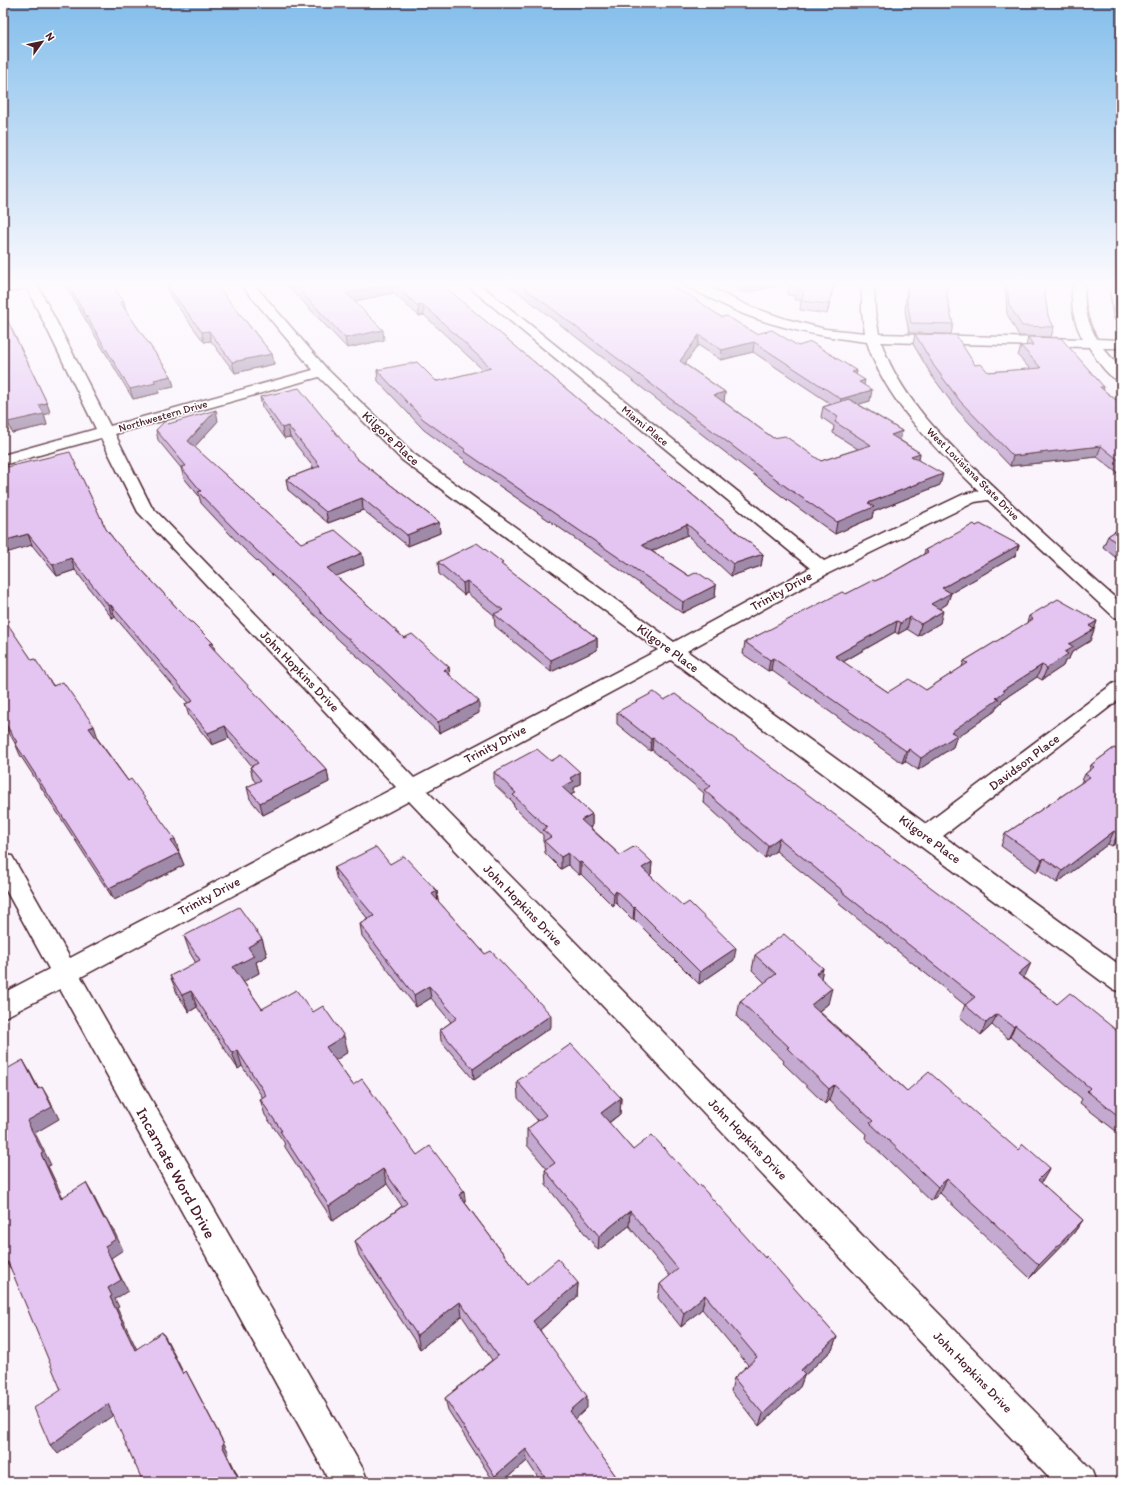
<svg xmlns="http://www.w3.org/2000/svg" width="1124" height="1485" viewBox="0 0 1124 1485" font-family="Itim,sans-serif">
<style>
.lines{fill:none;stroke-linecap:round;stroke-linejoin:round}
.minor-casing{stroke:#4a1f2b;stroke-width:3}
.minor{fill:#fff;fill-rule:evenodd}
.wall{fill:#c4a9d0;stroke:#4a1f2b;fill-rule:evenodd}
.shaded-wall{fill:#a08aa9;stroke:#4a1f2b}
.building{fill:#e4c5f2;stroke:#4a1f2b}
.labels{text-anchor:middle;dominant-baseline:central;stroke-width:3;stroke-linejoin:round;paint-order:stroke}
.far-street-label{font-size:11px;fill:#4a1f2b;stroke:#fff}
.street-label{font-size:13px;fill:#4a1f2b;stroke:#fff}
.near-street-label{font-size:16px;fill:#4a1f2b;stroke:#fff}
</style>
<rect width="100%" height="100%" fill="#faf3fc"/>
<filter id="ink" filterUnits="userSpaceOnUse"><feTurbulence type="fractalNoise" baseFrequency=".025" numOctaves="2"/><feDisplacementMap in="SourceGraphic" scale="8" xChannelSelector="R" yChannelSelector="G"/><feConvolveMatrix kernelMatrix="1 2 1 2 8 2 1 2 1" color-interpolation-filters="sRGB"/></filter>
<g filter="url(#ink)">
<g class="lines">
<defs>
<g id="minor">
<path d="M19,282H46L44,285L38,286L110,426L313,370L239,282H252L327,369L414,454L674,642L810,568L463,282H477L824,561L964,494L979,491C936,449 885,401 867,342C824,337 781,329 741,313C721,304 702,294 683,285L681,282H698L751,307L786,319L825,329L865,333L862,312V282H874L875,312L879,334L1083,339C1073,321 1070,303 1073,282H1085C1083,303 1086,321 1097,339L1121,340V348H1103L1121,369V381C1107,378 1096,358 1089,347L881,342C902,403 953,448 998,491C1038,529 1079,566 1121,603V619L1114,617L988,500L975,502L829,573L687,651L926,824L1114,683L1121,681V698L943,836L1121,966V992L1112,989L671,660L427,791L1091,1469L1096,1482H1053L409,801L81,977L363,1469L368,1482H330L60,989L3,1018V993L49,969L3,885V854L12,856L70,958L396,787L138,512L101,438L3,465V455L96,429L27,288L3,293V285ZM319,377L402,460L658,650L414,778L151,506L115,434Z"/>
<path d="M1113,282H1121V321L1116,320L1114,317L1111,294Z"/>
</g>
</defs>
<use href="#minor" class="minor-casing"/>
<use href="#minor" class="minor"/>
</g>
<g class="wall">
<path d="M63,282H110L126,311L171,376L174,387L158,390L159,393L133,399Z"/>
<path d="M166,282H214L272,354L274,364L235,373L211,341L204,342L170,296L167,286H169Z"/>
<path d="M284,282H439L763,554L761,566L731,576L687,535L652,551L689,576L716,585L715,597L682,613L465,462V460L424,430L378,381L377,370L439,381L483,370L424,315L419,316L393,293L354,301L384,340L347,348Z"/>
<path d="M505,282H665L721,317L756,334L798,346L857,371L856,375L864,385L870,401L858,404L902,431L900,440L920,453L919,460L940,485L873,512L872,518L835,534L783,497ZM698,345L721,360L753,352L831,404L823,407L821,417L834,426L833,433L858,449L821,461L773,438L724,402L725,392L685,364Z"/>
<path d="M725,282H835L827,314L800,310L801,300H794L795,296L787,295L790,283L744,293Z"/>
<path d="M907,282H947V297L953,324L951,334L909,333L905,311Z"/>
<path d="M1003,282H1043L1048,316L1054,327L1051,337L1019,336L1007,314L1006,295Z"/>
<path d="M3,311L47,403L50,413L44,415L47,425L12,433L3,411Z"/>
<path d="M915,334L975,365L988,372L1030,369L1018,356L1021,346H1026L1028,337L1104,387L1103,390L1121,404V476L1097,457L1010,466L958,411L932,376L913,344Z"/>
<path d="M260,397L357,459L439,522L440,533L408,546L363,510L328,523L288,490L286,479L314,468L290,437L284,438L262,407Z"/>
<path d="M218,421L194,447L301,543L364,565L336,576L404,638L449,667L450,676L479,713L439,733L373,670L341,642L323,625L320,620L241,546L201,503L199,496L184,478L181,468L158,440L156,430L168,424Z"/>
<path d="M3,468L106,529L116,542L190,622L213,643L214,650L327,770L329,782L263,815L250,799L247,787L256,783L253,779L250,767L252,766L229,738L212,745L189,716L185,704L188,703L115,617L112,618L75,570L57,576L32,545Z"/>
<path d="M976,526L1019,545L1015,556L951,593L947,604L939,609L940,623L918,636L907,629L898,634L895,632L843,662L888,692L926,690L962,667L964,661L1027,623L1029,616L1097,621L1090,641L1072,652L1069,658L1065,661L1063,666L1042,680L1037,677L1002,700L1001,703L997,706L995,711L956,738L953,747L918,770L905,761L902,763L771,670L768,671L743,654L745,642L846,594L884,577L924,554L925,550Z"/>
<path d="M1121,527V562L1103,547L1108,536Z"/>
<path d="M438,562L503,566L597,638V650L551,672L495,626L494,615L467,593L464,595L439,574Z"/>
<path d="M3,621L32,660L98,738H97L179,851H178L179,853L184,865L114,900L20,755L15,743L3,723Z"/>
<path d="M617,712L1025,976L1023,977L1057,1004L1121,1034V1135L1080,1103L1082,1099L1010,1037L1008,1039L992,1025L981,1035L960,1017L965,1005L839,904V902L776,851L765,858L703,802L704,793L652,750L650,751L617,724Z"/>
<path d="M1114,748L1121,839L1112,846L1108,844L1057,883L1039,870L1037,872L1001,846L1005,834L1081,783L1085,774L1089,771L1091,765Z"/>
<path d="M551,761L580,772V784L574,788V793L571,795L592,814V826L590,827L620,855L652,862L651,874L650,875L734,960L699,984L634,919L633,920L616,903L613,906L581,874L579,875L568,865L561,869L545,853L544,843L543,842V835L514,807L513,802L494,784V772Z"/>
<path d="M390,864L437,891L438,901L485,954L551,1027L474,1080L441,1041L440,1030L451,1022L431,998L416,1007L362,936L360,924L368,919L337,880L334,868Z"/>
<path d="M1121,905V919L1116,915Z"/>
<path d="M184,936L262,939L267,956L256,962L259,973L243,981L262,1009L313,1012L348,1052L335,1060L353,1085L417,1155L466,1204L527,1285L578,1283L577,1297L540,1330L587,1408L575,1419L620,1482H541L527,1461L502,1482H494L448,1410L445,1398L492,1360L462,1316L420,1349L359,1255L355,1241L402,1206L387,1184L333,1221L285,1147L284,1142L265,1115L260,1099L263,1098L242,1066L238,1069L197,1007L189,1012L177,993L170,976L196,963L190,953Z"/>
<path d="M755,955L823,968L821,978L828,1004L819,1011L907,1091L1018,1150L1050,1168L1041,1183L1083,1220L1073,1234L1030,1278L940,1193L931,1201L865,1138L866,1134L829,1100L825,1104L783,1063L784,1061L737,1017L740,1001L765,983L752,970Z"/>
<path d="M517,1081L621,1098L620,1114L609,1123L633,1150L765,1258L837,1337L832,1350L804,1376L800,1387L759,1426L731,1391L734,1378L748,1365L702,1309L681,1327L658,1298L660,1284L670,1276L629,1226L598,1250L546,1185L545,1170L547,1169L527,1145V1129L538,1121L518,1098Z"/>
</g>
<g class="shaded-wall">
<path d="M753,282H792L744,293L745,284Z"/>
<path d="M834,282H835L827,314L829,304Z"/>
<path d="M392,284L393,293L347,303L346,293Z"/>
<path d="M124,301L126,311L120,302Z"/>
<path d="M424,305V315L419,316L418,306Z"/>
<path d="M383,330L384,340L347,348L345,338Z"/>
<path d="M209,331L211,341L204,342L202,332Z"/>
<path d="M699,335L698,345L680,371V361Z"/>
<path d="M754,342L753,352L721,360L722,350Z"/>
<path d="M272,354L274,364L235,373L232,362Z"/>
<path d="M857,371L855,381L852,372Z"/>
<path d="M171,376L174,387L158,390L159,393L133,399L130,389L154,380Z"/>
<path d="M865,380L863,390L859,382Z"/>
<path d="M872,390L870,401L839,410L841,399Z"/>
<path d="M725,392L724,403L714,395Z"/>
<path d="M47,403L50,413L44,415L47,425L12,433L8,422L39,405Z"/>
<path d="M216,410L218,421L190,452L188,441Z"/>
<path d="M288,426L290,437L284,438L282,428Z"/>
<path d="M902,431L900,442L891,435Z"/>
<path d="M1101,446L1097,457L1010,466L1013,456Z"/>
<path d="M920,453L918,464L911,456Z"/>
<path d="M943,474L940,485L873,512L872,518L835,534L837,522L868,503Z"/>
<path d="M362,498L363,510L328,523L326,512Z"/>
<path d="M439,522L440,533L408,546L407,535Z"/>
<path d="M687,524V535L641,556L642,545Z"/>
<path d="M28,534L32,545L3,554V541Z"/>
<path d="M1019,545L1015,556L951,593L947,604L928,616L931,604L942,588Z"/>
<path d="M362,553L364,565L329,579L327,568Z"/>
<path d="M763,554L761,566L731,576L733,564Z"/>
<path d="M71,558L75,570L57,576L53,565Z"/>
<path d="M467,581V593L464,595L463,583Z"/>
<path d="M716,585L715,597L682,613L683,602Z"/>
<path d="M111,605L115,617L112,618L109,606Z"/>
<path d="M943,611L940,623L918,636L921,624Z"/>
<path d="M910,617L907,629L898,634L901,623Z"/>
<path d="M897,621L895,632L832,668L835,656Z"/>
<path d="M1097,621L1090,641L1072,652L1069,658L1065,661L1063,666L1042,680L1047,668L1069,644L1089,626Z"/>
<path d="M597,638V650L551,672V660Z"/>
<path d="M213,643L216,655L209,644Z"/>
<path d="M773,658L771,670L768,671L770,660Z"/>
<path d="M1042,665L1037,677L1002,700L1001,703L997,706L995,711L956,738L953,747L918,770L921,758L951,732L996,698L1003,690Z"/>
<path d="M449,667L450,679L444,670Z"/>
<path d="M479,701V713L439,733L438,722Z"/>
<path d="M94,726L98,738L93,740L89,728Z"/>
<path d="M225,726L229,738L212,745L208,733Z"/>
<path d="M653,738L652,750L650,751L651,739Z"/>
<path d="M909,749L905,761L902,763L906,751Z"/>
<path d="M327,770L329,782L263,815L260,803Z"/>
<path d="M580,772V784L574,788V793L562,800V787L570,778Z"/>
<path d="M592,814V826L581,832V820Z"/>
<path d="M1114,831L1108,844L1057,883L1062,871Z"/>
<path d="M1121,831V839L1112,846L1118,834Z"/>
<path d="M779,838L776,851L765,858L768,846Z"/>
<path d="M175,839L179,851L175,853L171,841Z"/>
<path d="M179,853L184,865L114,900L109,888Z"/>
<path d="M568,853V865L561,869V857Z"/>
<path d="M1044,858L1039,870L1037,872L1042,860Z"/>
<path d="M581,862V874L579,875V863Z"/>
<path d="M652,862L651,874L641,881L642,868Z"/>
<path d="M437,891L438,904L432,894Z"/>
<path d="M616,891V903L613,906L614,894Z"/>
<path d="M635,907L634,919L633,920L634,908Z"/>
<path d="M262,939L267,956L256,962L259,973L239,984L233,967L248,947Z"/>
<path d="M736,948L734,960L699,984L700,972Z"/>
<path d="M1031,963L1025,976L1013,986L1018,974Z"/>
<path d="M823,968L820,984L816,974Z"/>
<path d="M429,986L431,998L416,1007L414,995Z"/>
<path d="M832,988L828,1004L807,1020L811,1005Z"/>
<path d="M191,991L197,1007L189,1012L182,995Z"/>
<path d="M997,1014L992,1025L981,1035L986,1023Z"/>
<path d="M551,1015V1027L474,1080L473,1069Z"/>
<path d="M1015,1025L1010,1037L1008,1039Z"/>
<path d="M344,1036L348,1052L330,1064L326,1047Z"/>
<path d="M237,1050L242,1066L238,1069L232,1053Z"/>
<path d="M23,1060L30,1072L45,1101L38,1089Z"/>
<path d="M834,1085L829,1100L825,1104L829,1089Z"/>
<path d="M42,1087L49,1099L59,1119L35,1133L51,1165L48,1166L69,1210L61,1198L41,1154L27,1121Z"/>
<path d="M621,1098L620,1114L600,1129L601,1113Z"/>
<path d="M1050,1168L1042,1182L1029,1194L1038,1180Z"/>
<path d="M383,1169L387,1184L333,1221L329,1206Z"/>
<path d="M947,1179L940,1193L931,1201L938,1187Z"/>
<path d="M86,1183L93,1195L111,1231L104,1219Z"/>
<path d="M464,1191L466,1206L459,1195Z"/>
<path d="M630,1211L629,1226L598,1250L599,1236Z"/>
<path d="M106,1218L113,1229L123,1250L111,1258L128,1291L115,1299L119,1307L117,1308L142,1360L135,1350L110,1297L108,1288L105,1246Z"/>
<path d="M1083,1220L1073,1234L1030,1278L1039,1265Z"/>
<path d="M8,1262L15,1274L6,1263Z"/>
<path d="M578,1283L577,1297L534,1335L533,1321Z"/>
<path d="M705,1295L702,1309L681,1327L684,1313Z"/>
<path d="M460,1302L462,1316L420,1349L417,1335Z"/>
<path d="M162,1332L168,1342L189,1384L183,1374Z"/>
<path d="M837,1337L832,1350L804,1376L800,1387L759,1426L763,1414L801,1370Z"/>
<path d="M186,1371L192,1382L229,1453L228,1455L241,1482H240Z"/>
<path d="M587,1396V1408L570,1424V1411Z"/>
<path d="M108,1404L115,1414L58,1454L50,1445Z"/>
<path d="M526,1449L527,1461L502,1482H496L495,1476Z"/>
</g>
<g class="building">
<path d="M66,282H110L124,301L120,302L171,376L154,380L156,383L130,389Z"/>
<path d="M171,282H214L272,354L232,362L209,331L202,332L167,286L173,285Z"/>
<path d="M292,282H439L763,554L733,564L687,524L642,545L689,576L697,572L716,585L683,602L464,451L466,450L423,419L377,370L417,362L436,381H439L491,368L424,305L418,306L392,284L346,293L383,330L345,338Z"/>
<path d="M517,282H665L682,293L685,292L721,317L727,316L756,334L772,330L798,346L811,342L857,371L852,372L865,380L859,382L872,390L841,399L754,342L722,350L699,335L680,361L725,392L714,395L773,438L785,436L821,461L871,445L835,422L838,417L823,407L849,399L902,431L891,435L920,453L911,456L943,474L868,503L874,507L837,522L785,486Z"/>
<path d="M741,282H753L745,284Z"/>
<path d="M790,282H834L829,304L801,301L804,291L796,290L797,286H789Z"/>
<path d="M908,282H947V297L953,324L911,323L907,301Z"/>
<path d="M1007,282H1043L1048,316L1054,327L1022,326L1009,305Z"/>
<path d="M3,311L47,403L39,405L44,414L8,422L3,409Z"/>
<path d="M915,334L956,335L975,365L981,364L988,372L1041,368L1021,346L1033,345L1028,337L1061,338L1104,387H1100L1121,404V462L1101,446L1013,456L960,401L934,366Z"/>
<path d="M299,388L357,459L439,522L407,535L362,498L326,512L286,479L320,466L288,426L282,428L260,397Z"/>
<path d="M216,410L188,441L301,543L335,530L362,553L327,568L404,638L412,634L449,667L444,670L479,701L438,722L371,658L339,631L321,613L318,608L239,534L198,492L201,491L181,467L186,466L156,430L165,421L168,424Z"/>
<path d="M70,452L106,529L116,542L190,622H192L213,643L209,644L327,770L260,803L247,787L261,780L250,767L258,763L225,726L208,733L185,704L193,701L111,605L109,606L71,558L53,565L28,534L3,541V468Z"/>
<path d="M974,524L976,526L980,524L1019,545L942,588L951,593L931,604L943,611L921,624L910,617L901,623L897,621L835,656L888,692L909,679L926,690L968,663L964,661L1033,619L1029,616L1058,599L1097,621L1089,626L1094,629L1069,644L1074,647L1065,652L1068,654L1047,668L1042,665L1003,690L1005,691L996,698L999,699L951,732L957,735L921,758L909,749L906,751L773,658L770,660L745,642L842,592L846,594L873,580L875,581L884,577L928,552L925,550L946,539Z"/>
<path d="M1121,527V547L1108,536Z"/>
<path d="M477,543L503,563L501,564L597,638L551,660L494,614L503,610L467,581L463,583L438,562Z"/>
<path d="M5,620L32,660L35,659L53,686L63,682L94,726L89,728L128,781L131,779L175,839L171,841L179,853L109,888L15,743L17,742L3,720V621Z"/>
<path d="M654,692L664,700L675,694L1031,963L1018,974L1057,1004L1070,993L1121,1034V1118L1087,1091L1090,1088L1015,1025L1014,1027L997,1014L986,1023L965,1005L975,997L842,892L843,891L779,838L768,846L704,790L711,786L653,738L651,739L617,712Z"/>
<path d="M1114,748L1120,751L1121,750V831L1118,834L1114,831L1062,871L1044,858L1042,860L1005,834L1090,777L1085,774L1094,767L1091,765Z"/>
<path d="M537,749L551,761L561,755L580,772L570,778L574,781L562,787L592,814L581,820L620,855L635,846L652,862L642,868L683,906L689,902L736,948L700,972L635,907L634,908L616,891L614,894L581,862L579,863L568,853L561,857L544,841L551,837L543,830L547,827L513,795L516,793L494,772Z"/>
<path d="M376,847L390,864L404,856L437,891L432,894L485,954L491,951L551,1015L473,1069L440,1030L457,1018L429,986L414,995L360,924L374,916L334,868Z"/>
<path d="M239,907L262,939L248,947L254,956L233,967L262,1009L296,990L313,1012L323,1006L344,1036L326,1047L353,1085L362,1079L417,1155L430,1146L464,1191L459,1195L527,1285L558,1259L578,1283L533,1321L587,1396L570,1411L620,1482H548L526,1449L495,1476L445,1398L498,1356L460,1302L417,1335L355,1241L407,1203L383,1169L329,1206L280,1131H282L260,1099L266,1095L237,1050L232,1053L191,991L182,995L170,976L200,960L184,936Z"/>
<path d="M784,934L823,968L816,974L832,988L811,1005L907,1091L929,1072L1018,1150L1023,1144L1050,1168L1038,1180L1083,1220L1039,1265L947,1179L938,1187L870,1123L873,1121L834,1085L829,1089L787,1048L789,1047L740,1001L776,974L755,955Z"/>
<path d="M571,1044L621,1098L601,1113L633,1150L652,1135L698,1185L699,1184L765,1258L766,1256L837,1337L801,1370L805,1374L763,1414L734,1378L757,1357L705,1295L684,1313L660,1284L678,1269L630,1211L599,1236L545,1170L555,1163L527,1129L546,1115L517,1081Z"/>
<path d="M23,1060L38,1089L42,1087L52,1107L27,1121L43,1153L41,1154L61,1198L86,1183L104,1219L106,1218L116,1239L105,1246L121,1280L108,1288L112,1296L110,1297L135,1350L162,1332L183,1374L186,1371L224,1444L222,1445L240,1482H143L108,1404L50,1445L34,1408L61,1390L8,1262L6,1263L3,1256V1071Z"/>
<path d="M979,1477L984,1482H974Z"/>
</g>
</g>
<linearGradient id="sky" x2="0" y2="1"><stop stop-color="#83beeb"/><stop offset="0.58" stop-color="#fdfafe"/><stop offset="1" stop-color="#fdfafe" stop-opacity="0"/></linearGradient>
<rect width="1124" height="490" fill="url(#sky)"/>
<g class="labels">
<g class="far-street-label">
<text transform="translate(163 416) rotate(-16)">Northwestern Drive</text>
<text transform="translate(645 426) rotate(39)">Miami Place</text>
<text transform="translate(973 474) rotate(45)">West Louisiana State Drive</text>
</g>
<g class="street-label">
<text transform="translate(391 438) rotate(43)">Kilgore Place</text>
<text transform="translate(781 591) rotate(-29)">Trinity Drive</text>
<text transform="translate(668 648) rotate(36)">Kilgore Place</text>
<text transform="translate(300 671) rotate(46)">John Hopkins Drive</text>
<text transform="translate(495 744) rotate(-28)">Trinity Drive</text>
<text transform="translate(1024 762) rotate(-37)">Davidson Place</text>
<text transform="translate(930 839) rotate(36)">Kilgore Place</text>
<text transform="translate(209 896) rotate(-28)">Trinity Drive</text>
<text transform="translate(523 905) rotate(46)">John Hopkins Drive</text>
<text transform="translate(748 1139) rotate(46)">John Hopkins Drive</text>
<text transform="translate(973 1372) rotate(46)">John Hopkins Drive</text>
</g>
<g class="near-street-label">
<text transform="translate(176 1173) rotate(61)">Incarnate Word Drive</text>
</g>
</g>
<rect width="1124" height="1485" fill="none" stroke="#fff" stroke-width="16"/>
<rect x="8" y="8" width="1108" height="1469" fill="none" stroke="#4a1f2b" stroke-width="1.5" filter="url(#ink)"/>
<g transform="translate(42 42) rotate(57)" stroke="#ffffff" stroke-width="3" paint-order="stroke">
<path d="M0-3L7 15L0 10L-7 15Z" fill="#4a1f2b"/>
<text y="-6" font-size="11" font-weight="bold" text-anchor="middle" fill="#4a1f2b">N</text>
</g>
</svg>
